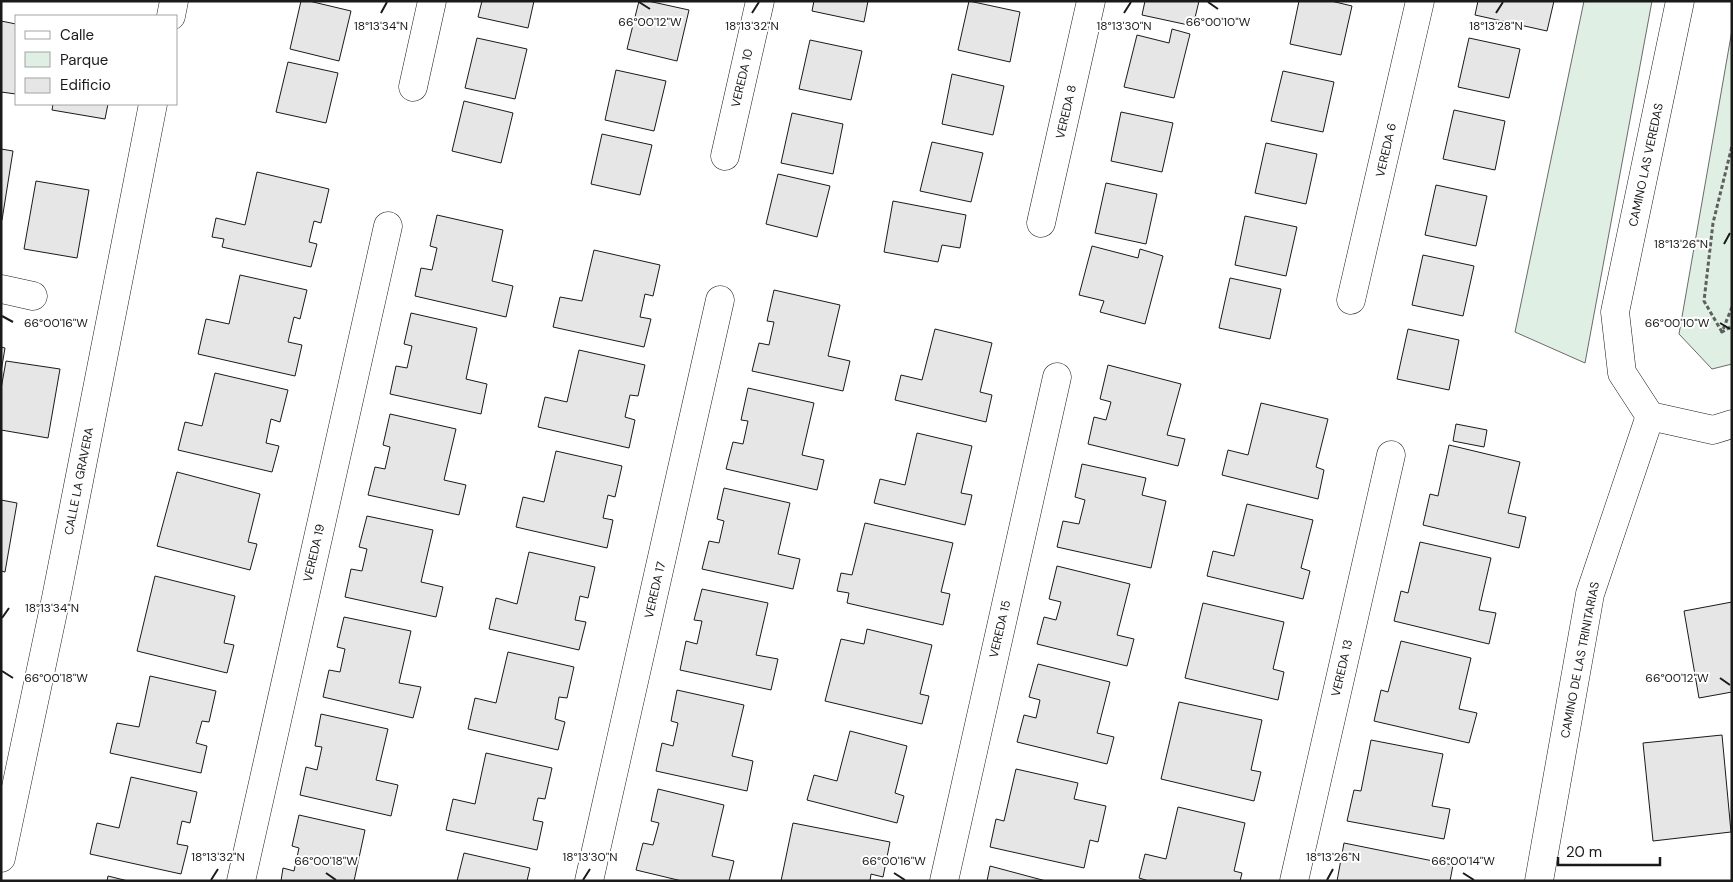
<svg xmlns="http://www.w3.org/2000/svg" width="1733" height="882" viewBox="0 0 1733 882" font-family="'DM Sans',sans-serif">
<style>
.green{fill:#e0efe3;stroke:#6a6a6a}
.building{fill:#e6e6e6;stroke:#1a1a1a}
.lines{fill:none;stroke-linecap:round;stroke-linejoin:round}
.minor-casing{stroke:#1a1a1a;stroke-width:29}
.path{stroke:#5f5f5f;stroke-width:3;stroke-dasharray:4 2.5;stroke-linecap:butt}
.minor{stroke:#fff;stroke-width:28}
.ticks{fill:none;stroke:#1a1a1a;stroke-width:2}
.labels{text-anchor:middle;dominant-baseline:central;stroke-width:4;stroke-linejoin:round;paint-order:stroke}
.street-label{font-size:12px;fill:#1a1a1a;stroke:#fff}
.ticks-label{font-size:12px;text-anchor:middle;fill:#1a1a1a;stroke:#fff;stroke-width:4;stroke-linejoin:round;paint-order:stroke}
</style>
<rect width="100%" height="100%" fill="#fff"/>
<g class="green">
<path d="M1584,1H1652L1585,363L1515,332Z"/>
<path d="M1732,30V364L1712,369L1679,334Z"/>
</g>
<g class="building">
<path d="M301,1H309L351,11L339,61L290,49Z"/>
<path d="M482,1H534L528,28L478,17Z"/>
<path d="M639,1H648L689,10L677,61L627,49Z"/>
<path d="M814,1H868L864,22L812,11Z"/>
<path d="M969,1L1020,12L1010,62L958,50Z"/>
<path d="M1145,1H1199L1193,26L1142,15Z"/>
<path d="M1299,1H1331L1352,6L1341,55L1290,44Z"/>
<path d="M1478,1H1554L1547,31L1475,15Z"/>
<path d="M1,21L16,24V94L1,92Z"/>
<path d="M1172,29L1190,34L1174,98L1124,87L1137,35L1169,43Z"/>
<path d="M477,38L527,49L515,99L465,88Z"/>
<path d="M1469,38L1520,49L1509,98L1458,87Z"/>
<path d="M810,40L862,51L851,100L799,89Z"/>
<path d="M288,62L338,73L326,123L276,112Z"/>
<path d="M616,70L666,81L654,131L605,120Z"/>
<path d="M1283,71L1334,82L1323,132L1271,121Z"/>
<path d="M952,74L1004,86L993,135L942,124Z"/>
<path d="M464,101L513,113L501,163L452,151Z"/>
<path d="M53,104H108L105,119L52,110Z"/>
<path d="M1454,110L1505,121L1495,170L1443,159Z"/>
<path d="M1121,112L1173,123L1162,172L1111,161Z"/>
<path d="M792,113L843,124L833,174L781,163Z"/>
<path d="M602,134L652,145L640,195L591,184Z"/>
<path d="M932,142L983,153L971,202L920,191Z"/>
<path d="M1266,143L1317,154L1306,204L1255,193Z"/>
<path d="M1,149L13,151L2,220H1Z"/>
<path d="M257,172L329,189L321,223L314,221L309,242L317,244L311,267L222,247L224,239L212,237L216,218L245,225Z"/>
<path d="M778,174L830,186L817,237L766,224Z"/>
<path d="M36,181L89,190L77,258L24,249Z"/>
<path d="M1106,183L1157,194L1146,244L1095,233Z"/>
<path d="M1436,185L1487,196L1476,246L1425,235Z"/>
<path d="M893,201L966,215L960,248L942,245L938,262L884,252Z"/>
<path d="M437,215L503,230L492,281L513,286L506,317L415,296L421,268L432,270L437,248L430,246Z"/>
<path d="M1245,216L1297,227L1286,276L1235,265Z"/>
<path d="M1092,246L1138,258L1140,249L1163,256L1145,324L1100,312L1104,301L1079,295Z"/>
<path d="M594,250L660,265L653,296L645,294L640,317L651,319L644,347L553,327L560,297L582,301Z"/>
<path d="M1423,255L1474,266L1463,316L1412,305Z"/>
<path d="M240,275L307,290L300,319L294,317L288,342L302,345L295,376L198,354L206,319L229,324Z"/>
<path d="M1230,278L1281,289L1270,339L1219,328Z"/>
<path d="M774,290L840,305L828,356L850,361L843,391L752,371L759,343L769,345L774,322L767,321Z"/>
<path d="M411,313L477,328L466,379L487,384L481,414L390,394L396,366L407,368L412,346L404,344Z"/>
<path d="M935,329L992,343L980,392L992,395L986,422L895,400L901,375L922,380Z"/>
<path d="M1408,329L1459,340L1449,390L1397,379Z"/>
<path d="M1,347L5,348L1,372Z"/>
<path d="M579,350L645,365L638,396L630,395L625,417L635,420L629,448L538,427L545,397L567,402Z"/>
<path d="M6,361L60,369L48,438L1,430V389Z"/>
<path d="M1108,365L1181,384L1167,435L1185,439L1178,466L1088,444L1094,417L1106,420L1111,402L1100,399Z"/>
<path d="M215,373L288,390L280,422L271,419L266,443L279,446L272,472L178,450L185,422L202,426Z"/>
<path d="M748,388L814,403L802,455L824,460L817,490L726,469L733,442L743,444L748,421L741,420Z"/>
<path d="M1261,403L1328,419L1316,467L1324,470L1318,499L1222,475L1228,450L1248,455Z"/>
<path d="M390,414L456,429L444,480L466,485L459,515L368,495L375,467L385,469L390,447L383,445Z"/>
<path d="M1456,424L1487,430L1484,447L1453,441Z"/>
<path d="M917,433L972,446L961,493L972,495L965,525L874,503L880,479L905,485Z"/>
<path d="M1449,445L1520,462L1508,513L1526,517L1519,548L1423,525L1430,494L1438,496Z"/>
<path d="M556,451L622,466L615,497L608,495L603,518L613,520L607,548L516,527L523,497L544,502Z"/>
<path d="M1082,464L1146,478L1142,495L1166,501L1151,568L1057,547L1063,521L1079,524L1085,500L1075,497Z"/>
<path d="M177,472L260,494L248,542L257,544L250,570L157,546Z"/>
<path d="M724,488L790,503L778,554L800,559L793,589L702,569L709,541L719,543L724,521L717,519Z"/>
<path d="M1,500L17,503L5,572L1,571Z"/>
<path d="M1247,504L1313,520L1301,568L1310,571L1303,599L1207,576L1213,551L1234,556Z"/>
<path d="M367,516L433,530L421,582L443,587L436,617L345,597L351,569L362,571L367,549L359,547Z"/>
<path d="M865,523L953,543L941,592L950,594L943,625L847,603L849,593L837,591L841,573L852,575Z"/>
<path d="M1420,542L1491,558L1479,610L1496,613L1489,644L1394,621L1401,591L1408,593Z"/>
<path d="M529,552L595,567L588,598L580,596L575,620L586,622L579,650L489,629L496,598L517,604Z"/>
<path d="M1057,566L1130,584L1117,635L1134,639L1127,666L1037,644L1044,617L1056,620L1061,602L1049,599Z"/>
<path d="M155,576L235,596L224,643L234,645L227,673L137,651Z"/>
<path d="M702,589L768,603L756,655L778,659L771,690L680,670L686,641L697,644L702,621L694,620Z"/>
<path d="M1732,602V692L1699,698L1684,611Z"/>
<path d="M1203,603L1284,622L1273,669L1284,672L1278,700L1185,678Z"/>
<path d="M344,617L411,631L399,683L421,687L413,718L323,697L329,670L340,672L345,649L337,647Z"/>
<path d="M867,629L932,645L920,694L929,696L922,724L825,701L841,639L864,644Z"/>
<path d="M1401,641L1471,658L1459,709L1477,713L1469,743L1374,721L1381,690L1388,692Z"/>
<path d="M508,652L574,667L567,698L559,697L555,719L565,722L558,750L468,729L475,698L496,703Z"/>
<path d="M1038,664L1110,682L1097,733L1114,737L1107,764L1017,742L1024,715L1036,718L1040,700L1029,697Z"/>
<path d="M150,676L216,691L209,722L202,721L196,743L207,746L201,773L110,753L117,723L139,727Z"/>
<path d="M677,690L744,705L732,756L753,761L747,791L656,771L662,743L673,746L678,723L671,721Z"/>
<path d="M1179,702L1262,720L1251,770L1261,772L1254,801L1161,779Z"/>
<path d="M321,714L388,729L376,780L398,785L391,816L300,795L306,767L317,770L322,747L315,746Z"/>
<path d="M850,731L907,746L895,793L904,796L897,823L807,800L814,775L837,781Z"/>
<path d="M1722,735L1731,832L1653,841L1643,743Z"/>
<path d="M1371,740L1443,754L1432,806L1450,809L1444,839L1347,821L1354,790L1361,791Z"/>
<path d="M486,753L552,768L545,799L538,798L533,820L543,822L537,850L446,830L453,799L475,804Z"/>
<path d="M1016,769L1078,783L1074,799L1106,806L1098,842L1090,840L1084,868L990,847L996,819L1004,821Z"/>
<path d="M131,777L197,792L190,823L182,821L177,844L188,846L181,874L90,854L97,823L119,828Z"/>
<path d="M658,789L724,805L712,856L734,861L729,881H682L636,870L643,843L653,845L659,823L651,821Z"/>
<path d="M1178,807L1245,823L1234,871L1242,873L1240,881H1149L1139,878L1145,854L1166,859Z"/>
<path d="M299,815L365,830L354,881H281L283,868L294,871L299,848L292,846Z"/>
<path d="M793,823L890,842L883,877L871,874L870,881H781Z"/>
<path d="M1344,843L1453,865L1450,881H1337Z"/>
<path d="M464,853L530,868L527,881H457Z"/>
<path d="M990,866L1046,881H987Z"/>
<path d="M108,876L128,881H107Z"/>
</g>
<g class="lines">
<defs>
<g id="minor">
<path d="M1680,1L1615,312L1622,373L1650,416L1713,430L1732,424"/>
<path d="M171,16L174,1"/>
<path d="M413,87L432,1"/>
<path d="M725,156L760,1"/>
<path d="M1041,223L1091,1"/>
<path d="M1,289L33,296"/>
<path d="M1351,300L1420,1"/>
<path d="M1,858L56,598L153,104"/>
<path d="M241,881L388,226"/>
<path d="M589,881L720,300"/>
<path d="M944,881L1057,377"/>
<path d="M1294,881L1391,455"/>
<path d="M1539,881L1590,594L1650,416"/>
</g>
</defs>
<use href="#minor" class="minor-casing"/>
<g class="path">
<path d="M1732,307L1722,332L1732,326"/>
<path d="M1722,332L1704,301L1713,223L1732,146"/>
</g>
<use href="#minor" class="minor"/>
</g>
<path class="ticks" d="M639,2L650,9M1208,2L1218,9M381,13L387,2M752,13L759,2M1124,13L1131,2M1496,13L1503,2M1724,244L1730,233M2,316L13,322M1720,323L1730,329M2,618L9,608M2,671L13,678M1720,678L1730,685M326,873L336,880M894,873L905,880M1463,873L1474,880M211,880L218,869M583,880L590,869M1327,880L1333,869"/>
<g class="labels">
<g class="street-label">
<text transform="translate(742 78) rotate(-77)">VEREDA 10</text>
<text transform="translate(1066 112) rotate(-77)">VEREDA 8</text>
<text transform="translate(1386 150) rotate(-77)">VEREDA 6</text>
<text transform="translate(1646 165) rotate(-78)">CAMINO LAS VEREDAS</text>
<text transform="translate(79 481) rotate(-79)">CALLE LA GRAVERA</text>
<text transform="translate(314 553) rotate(-77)">VEREDA 19</text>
<text transform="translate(655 590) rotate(-77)">VEREDA 17</text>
<text transform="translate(1000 629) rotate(-77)">VEREDA 15</text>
<text transform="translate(1580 660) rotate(-79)">CAMINO DE LAS TRINITARIAS</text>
<text transform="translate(1342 668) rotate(-77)">VEREDA 13</text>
</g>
</g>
<g class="ticks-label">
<text x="650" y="26">66°00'12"W</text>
<text x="1218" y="26">66°00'10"W</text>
<text x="381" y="30">18°13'34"N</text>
<text x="752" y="30">18°13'32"N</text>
<text x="1124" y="30">18°13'30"N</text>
<text x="1496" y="30">18°13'28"N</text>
<text x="1681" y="248">18°13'26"N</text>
<text x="56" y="327">66°00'16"W</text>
<text x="1677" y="327">66°00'10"W</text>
<text x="52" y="612">18°13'34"N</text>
<text x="56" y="682">66°00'18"W</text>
<text x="1677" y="682">66°00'12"W</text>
<text x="218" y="861">18°13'32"N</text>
<text x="590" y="861">18°13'30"N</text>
<text x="1333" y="861">18°13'26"N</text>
<text x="326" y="865">66°00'18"W</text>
<text x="894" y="865">66°00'16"W</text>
<text x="1463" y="865">66°00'14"W</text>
</g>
<rect width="1733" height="882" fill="none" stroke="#1a1a1a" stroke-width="5"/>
<rect x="15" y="15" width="162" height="90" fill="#ffffff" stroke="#a3a3a3"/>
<rect x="25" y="31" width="25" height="8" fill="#ffffff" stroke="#a3a3a3"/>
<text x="60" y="40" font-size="15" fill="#1a1a1a">Calle</text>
<rect x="25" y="52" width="25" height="15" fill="#e0efe3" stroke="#a3a3a3"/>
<text x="60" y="65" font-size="15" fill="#1a1a1a">Parque</text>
<rect x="25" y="78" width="25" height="15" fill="#e6e6e6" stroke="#a3a3a3"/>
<text x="60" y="90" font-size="15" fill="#1a1a1a">Edificio</text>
<path d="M1558 857v8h102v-8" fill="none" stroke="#1a1a1a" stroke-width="2.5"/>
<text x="1566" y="857" font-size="15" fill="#1a1a1a" stroke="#ffffff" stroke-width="4" paint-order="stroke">20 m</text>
</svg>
